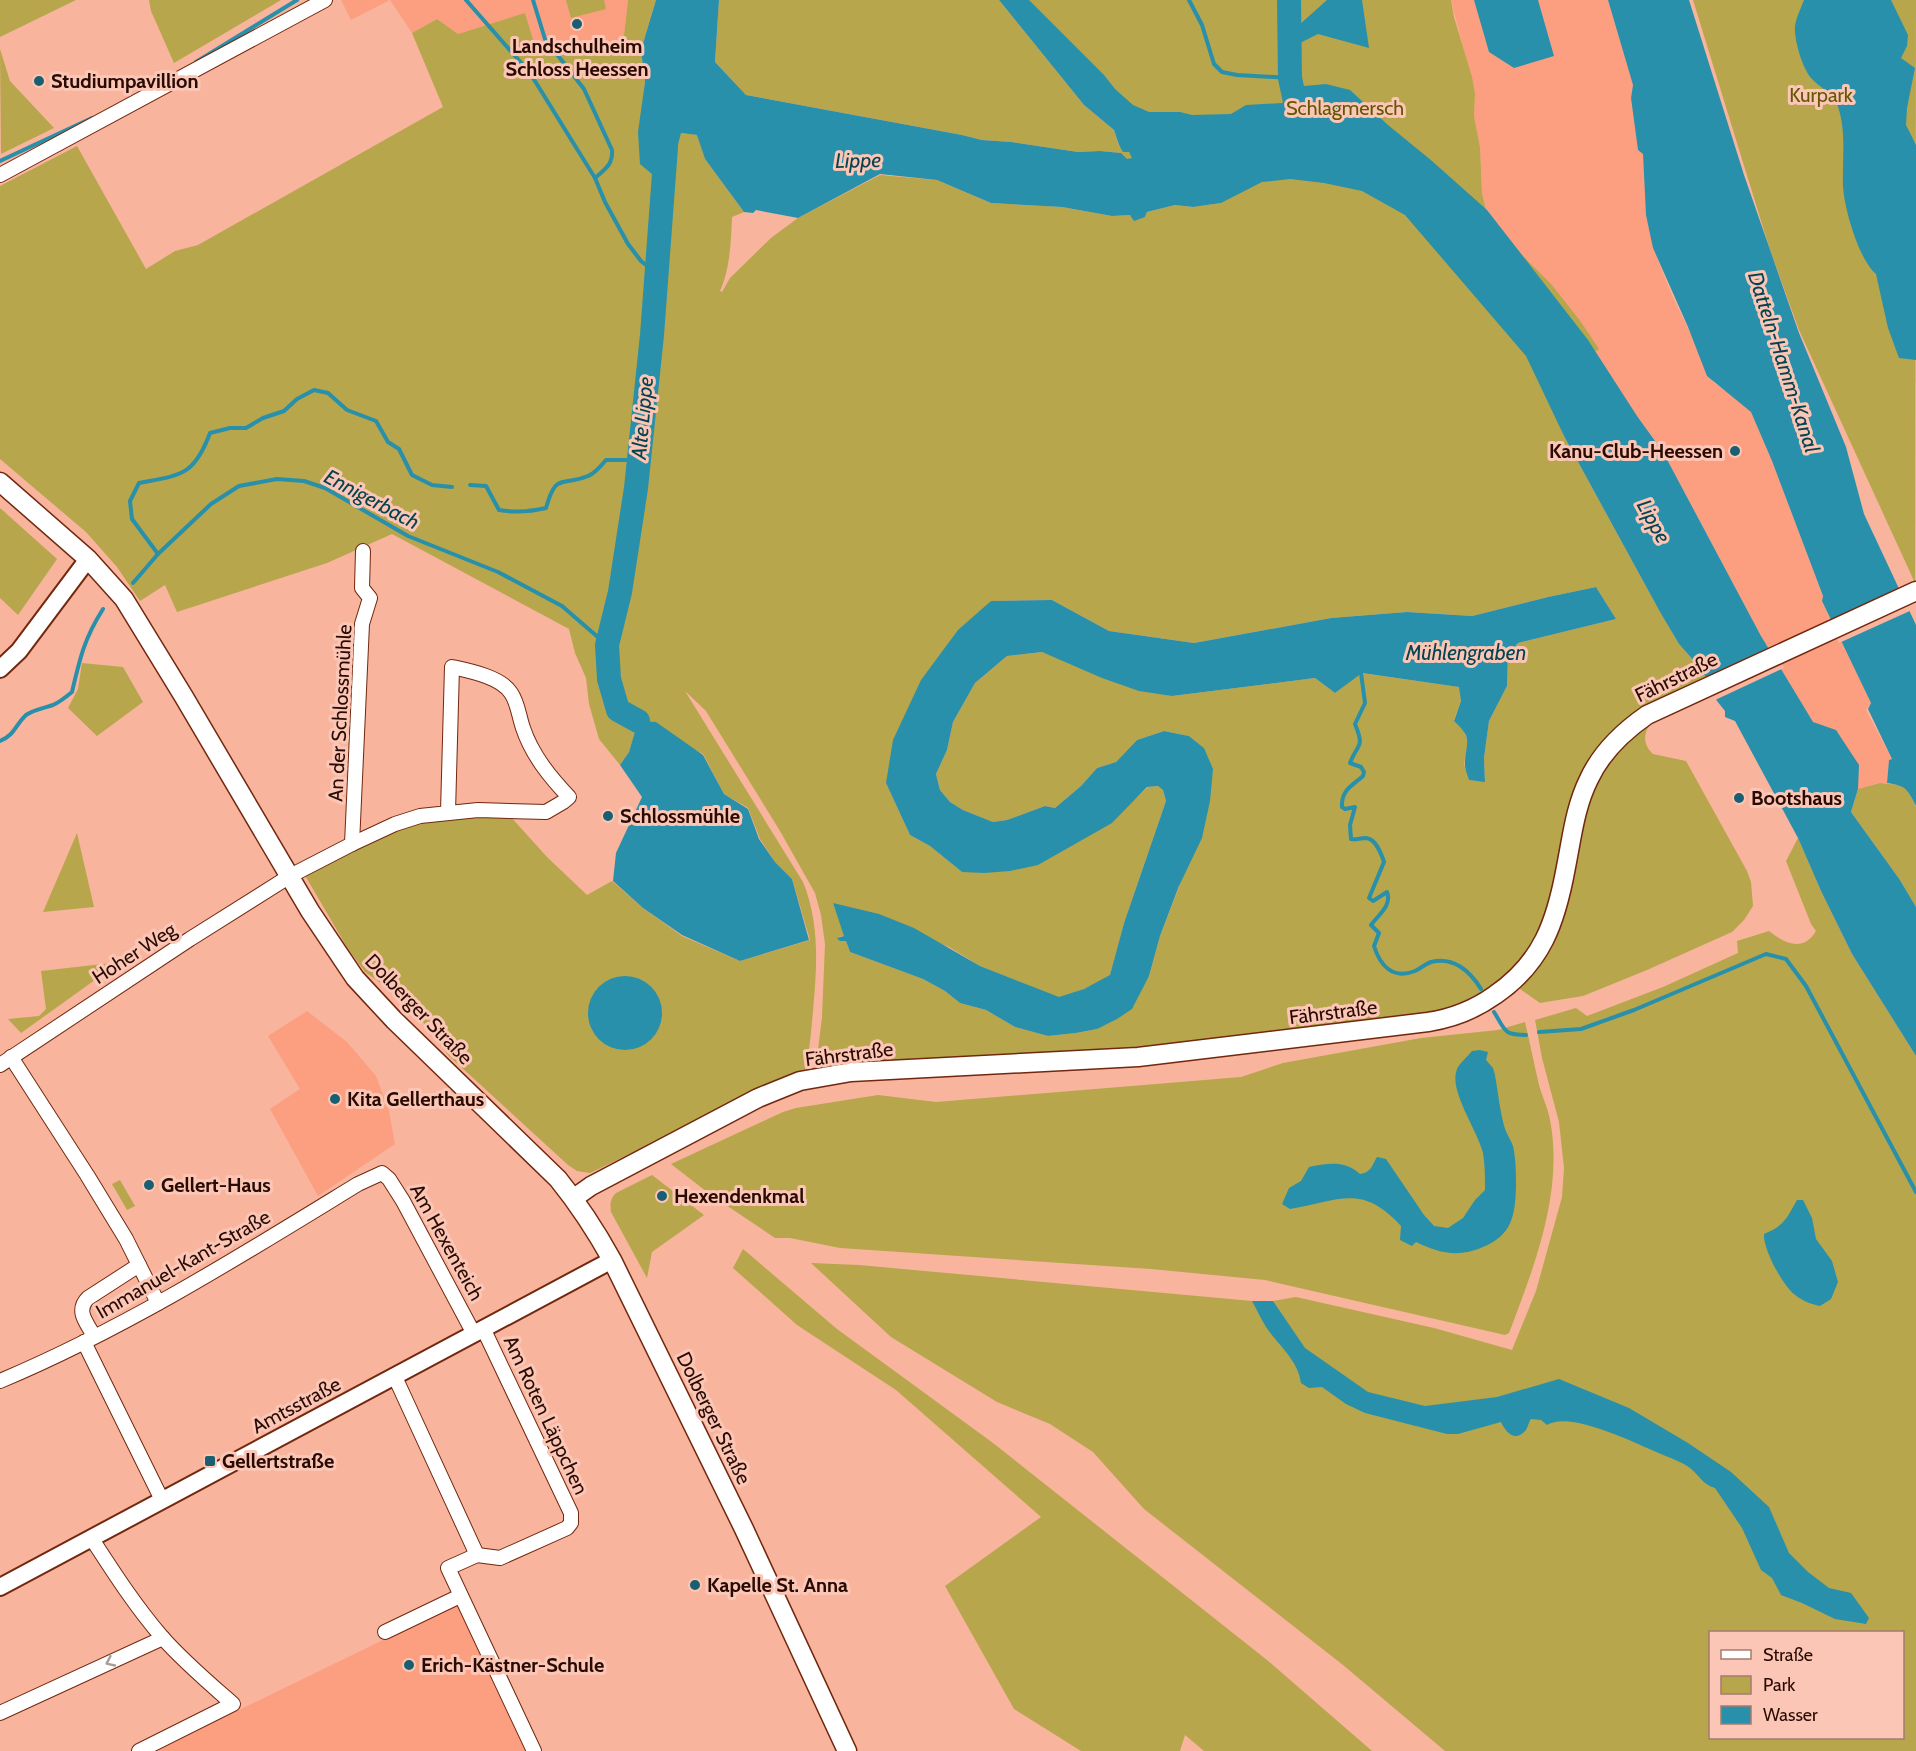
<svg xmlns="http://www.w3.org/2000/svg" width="1916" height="1751" viewBox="0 0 1916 1751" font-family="Cabin,sans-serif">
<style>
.built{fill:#fc9f81}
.green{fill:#b7a64c;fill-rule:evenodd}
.water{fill:#2890aa}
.pier{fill:#f9b49d}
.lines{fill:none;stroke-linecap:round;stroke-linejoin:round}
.stream{stroke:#2890aa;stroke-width:4}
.river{stroke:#2890aa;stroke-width:24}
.minor-casing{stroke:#71280e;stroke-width:16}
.tertiary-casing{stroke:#71280e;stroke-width:20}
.secondary-casing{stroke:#71280e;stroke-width:21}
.minor{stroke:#fff;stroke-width:14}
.tertiary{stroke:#fff;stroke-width:16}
.secondary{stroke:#fff;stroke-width:18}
.oneway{stroke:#a99d9a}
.poi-dot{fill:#195f71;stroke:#fbc6b5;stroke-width:2}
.labels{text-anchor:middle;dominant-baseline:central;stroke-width:6;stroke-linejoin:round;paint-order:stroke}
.poi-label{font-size:20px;font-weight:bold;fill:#290b03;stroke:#fbc6b5;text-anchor:start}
.park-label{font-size:20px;fill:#635604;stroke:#fbc6b5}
.street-label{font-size:20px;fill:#290b03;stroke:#fbc6b5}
.water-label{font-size:21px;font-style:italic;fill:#064351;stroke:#fbc6b5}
</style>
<rect width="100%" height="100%" fill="#f9b49d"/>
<g class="built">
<path d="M341,0H628L622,53L581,46L537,53L524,14L458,34L437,19L412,33L390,0L351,20Z"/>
<path d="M1451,0H1608L1633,85L1631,98L1643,154L1653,248L1672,295L1714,383L1733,396L1751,412L1772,461L1823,597L1822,601L1871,703L1866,710L1892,759L1889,760L1887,783H1879L1858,789L1836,731L1813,723L1795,694L1761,636L1663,452L1486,210L1482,193L1480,147L1474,116L1475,94Z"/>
<path d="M307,1011L347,1042L376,1076L389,1111L395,1144L318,1196L270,1109L300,1089L268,1036Z"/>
<path d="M457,1604L526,1751H154L208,1725Z"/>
</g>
<g class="green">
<path d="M0,0H76L0,37Z"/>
<path d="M149,0H281L174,63L151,11Z"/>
<path d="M566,0H604L606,9L571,18Z"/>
<path d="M628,0H656L641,50L645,82L643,99L681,133L698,135L705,159L744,212L732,217C731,242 730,269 720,291L722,292L730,278L771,238L798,218L880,175L937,180L991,203L1062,207L1112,216L1130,215L1145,217L1147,212L1175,205L1193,207L1221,203L1194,194L1017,0H1451L1454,17L1472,77L1475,94L1474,116L1480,147L1482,193L1486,210L1522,255L1552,285L1581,322L1599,349L1544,389L1565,438L1660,612L1679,644L1702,670L1707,680L1607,739L1559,872L1536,944L1500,987L1457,1010L1191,1046L1001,1060L816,1066L822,1017L825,944L821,915L815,893L780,831L706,711L685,691L803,882C820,924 817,966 813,1011C811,1031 810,1051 805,1070L774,1081L634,1152L590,1173L577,1171L568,1165L449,1056L423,1022L396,994L365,972L348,949L303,872L329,858L428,817L510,816L547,857L587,895L612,881L643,908L682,936L740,961L810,940L792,879L775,862L760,839L748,808L724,794L703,754L638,721L629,752L620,765L599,739L589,704L586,678L575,653L569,629L392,534L327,563L177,612L165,585L140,601L117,567L86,532L0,459V186L77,146L146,269L175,251L198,245L443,107L412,33L437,19L458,34L525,13L537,53L581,46L622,53ZM1596,587L1616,619L1518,643L1508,655L1507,686L1489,721L1484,758L1485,781L1469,780L1464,764L1468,742L1464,731L1454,720L1461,701L1460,687L1361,673L1335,693L1315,678L1172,696L1042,652L1007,656L975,683L953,722L947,750L936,774L940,790L950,802L963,810L993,822L1007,820L1045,806L1055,808L1081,786L1097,768L1116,762L1137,740L1164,731L1189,736L1204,748L1179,887L1160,936L1149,976L1097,1029L1076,1033L1048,1036L1015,1027L986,1010L960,1003L945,991L923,979L850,952L846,941L838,937L845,936L833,903L949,947L980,966L1059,998L1084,989L1110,976L1124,923L1166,801L1163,790L1158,786L1148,787L1134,800L962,872L930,846L910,835L886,783L991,601L1052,600L1109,631L1194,643L1331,618L1407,612L1472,616L1548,597Z"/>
<path d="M719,0H999L1084,105L1114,130L1119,146L1129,152L1133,158L1127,160L1121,153L1100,151L1078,152L1011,142L982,140L962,135L746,95L715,62Z"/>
<path d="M1693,0H1916L1915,583L1799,330L1770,250Z"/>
<path d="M0,49L10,81L54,128L1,154Z"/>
<path d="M0,508L57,559L18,615L0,598Z"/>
<path d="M82,663L123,667L143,702L97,736L68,708L78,689Z"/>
<path d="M1653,721C1643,732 1642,744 1653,754L1686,761L1747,871L1751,882L1753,906L1744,920L1732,932L1647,970L1583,996L1540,1003L1520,989L1588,797L1598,776L1621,745Z"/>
<path d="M1880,783L1900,785L1907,789L1916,807V907L1900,880L1851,812L1858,789Z"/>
<path d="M77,833L94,907L43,912Z"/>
<path d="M1798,838L1821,891L1852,954L1916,1056V1751H1445L1343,1665L1144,1509L1093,1452L1050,1424L997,1402L891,1337L811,1263L859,1265L1252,1301H1273L1296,1297L1434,1328L1512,1350L1536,1291L1562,1197L1564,1168L1559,1122L1542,1058L1535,1020L1576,1008L1587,1016L1663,987L1738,953L1737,941L1769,931C1784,943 1803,953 1816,931L1811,924L1786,861ZM1710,1632H1902V1738H1710Z"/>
<path d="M120,962L21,1033L8,1019L39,1016L46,1009L41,971Z"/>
<path d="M1525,1022C1530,1043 1534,1064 1539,1085C1542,1096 1548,1108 1550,1120C1564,1192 1534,1267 1509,1333L1505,1335L1265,1280L1151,1269L840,1248L790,1238H775L711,1195L671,1164L783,1112L796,1108L878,1095L936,1102L1241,1077L1283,1063L1421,1038L1498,1030Z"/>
<path d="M652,1175L704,1215L652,1252L647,1278L611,1212C610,1204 610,1199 616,1193Z"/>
<path d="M120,1180L135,1206L127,1210L112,1184Z"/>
<path d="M743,1249L837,1329L993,1443L1267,1660L1372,1751H1204L1185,1735L1180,1751H1081L1014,1709L945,1586L1041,1517L896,1390L797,1325L733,1268Z"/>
</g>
<g class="water">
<path d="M656,0H719L715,62L746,95L962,135L982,140L1011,142L1078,152L1100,151L1121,153L1127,159L1132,158L1129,152H1123L1119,145L1114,130L1084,105L999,0H1029L1104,75L1115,89L1133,105L1149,112H1180L1192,115L1231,114L1246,105L1282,103L1304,86L1326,84L1350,90L1388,125L1432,161L1487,210L1588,340L1637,416L1663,452L1761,636L1813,722L1836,730L1859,765L1858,789L1851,812L1900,880L1916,907V1056L1852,954L1821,891L1798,838L1735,721L1725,717V711L1717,701L1702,670L1679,644L1660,612L1565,438L1526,356L1405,215L1362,191L1324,183L1290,179L1262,182L1221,203L1193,207L1175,205L1147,212L1145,217L1134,221L1130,215L1112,216L1062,207L991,203L937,180L880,174L798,218L756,210L753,213L744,212L705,159L697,135L681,133L669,179L659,180L640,164L638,132L645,82L641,50Z"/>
<path d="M1283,0H1298L1296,4L1299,25L1327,0H1362L1369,48L1318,34L1282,52Z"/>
<path d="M1474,0H1538L1554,56L1514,68L1489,52Z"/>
<path d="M1608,0H1689L1744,175L1799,333L1846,447L1864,514L1916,625V806C1907,789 1907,786 1887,783L1889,760L1892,759L1868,709L1871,703L1822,601L1823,596L1772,461L1751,412L1707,376L1688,327L1653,248L1646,215L1643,154L1638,150L1631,98L1633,85Z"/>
<path d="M1804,0H1891L1908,35L1907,46L1901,58L1915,68L1907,108L1906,125L1916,145V360L1899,358L1888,328L1876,274C1859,260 1844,208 1843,186C1842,159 1847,130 1837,104C1831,92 1819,87 1811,78C1802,67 1794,40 1795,26C1796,18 1801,8 1804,0Z"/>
<path d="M1596,587L1616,619L1518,643L1508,655L1507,686L1489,721L1484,758L1485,782L1469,780C1467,774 1464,767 1465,761C1467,739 1472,738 1454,721L1461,701L1459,687L1362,673L1335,693L1315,678L1172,696L1139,691L1102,678L1042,652L1007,656L975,683L953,722L947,750L936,774L940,790L950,802L963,810L993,822L1007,820L1045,806L1055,808L1081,786L1097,768L1116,762L1137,740L1164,731L1189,736L1204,748L1213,769L1210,801L1202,838L1179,886L1160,936L1149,976L1132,1009L1117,1019L1097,1029L1076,1033L1048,1036L1015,1027L986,1010L960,1003L945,991L923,979L850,952L846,941H840L837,938L844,936L833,903L879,914L914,928L980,966L1059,997L1084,989L1110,975L1124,923L1166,801L1163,790L1158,786L1147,787L1112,823L1038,865L1010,871L984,873L962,872L930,846L910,835L886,783L893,740L921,680L958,630L991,601L1052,600L1109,631L1194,643L1331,618L1407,612L1472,616L1548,597Z"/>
<path d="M638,721L656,722L703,755L724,794L748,809L759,839L775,862L792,879L809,940L740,961L682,935L643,908L613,881L616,853L642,797L620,765L629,752Z"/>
<circle cx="625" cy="1013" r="37"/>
<path d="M1480,1050L1488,1052L1486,1060L1493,1068L1495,1075C1498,1092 1500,1112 1505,1129C1507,1135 1511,1140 1513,1146C1516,1160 1516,1173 1516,1187C1515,1216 1512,1235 1483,1247C1458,1258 1439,1253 1416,1242L1412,1246L1400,1240L1401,1226C1361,1183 1340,1201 1290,1209L1282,1204L1289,1188L1301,1181L1309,1167C1327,1163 1346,1160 1360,1174C1371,1173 1372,1165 1377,1157L1386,1159L1424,1215L1434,1226L1448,1228L1463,1218L1475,1200L1485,1190C1485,1177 1485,1165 1483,1153C1478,1131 1448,1090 1457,1069C1459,1064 1468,1056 1472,1051Z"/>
<path d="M1797,1200H1803L1812,1218L1816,1239L1832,1261L1838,1282L1831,1299L1820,1306C1811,1304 1802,1301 1794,1294C1782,1284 1763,1249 1764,1234C1784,1226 1787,1218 1797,1200Z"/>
<path d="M1252,1301H1273L1305,1348L1368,1392L1425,1406L1497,1397L1559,1379L1629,1408L1688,1443L1731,1472L1769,1507L1789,1553L1808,1572L1829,1588L1851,1593L1869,1618L1866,1624L1835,1619L1802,1603L1781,1595L1772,1578L1761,1570L1742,1528L1715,1488C1703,1485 1699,1475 1690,1468C1682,1462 1670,1458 1661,1454C1637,1444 1570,1410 1547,1425L1541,1420L1531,1419C1528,1423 1528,1429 1524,1432C1514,1442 1505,1431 1501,1422L1458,1434H1447L1365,1413L1346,1404L1322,1387L1309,1388L1301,1383C1298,1360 1278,1345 1266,1327C1261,1319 1257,1310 1252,1301Z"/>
</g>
<g class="pier">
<path d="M1903,590L1912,610L1839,643L1829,622Z"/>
<path d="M1772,648L1784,668L1713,701L1703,679Z"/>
</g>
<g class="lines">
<g class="stream">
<path d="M466,0L530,73L595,178L605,202L628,244L641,261L656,273"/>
<path d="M533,0L545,39L584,89L612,150C613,165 605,169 595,178"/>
<path d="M1189,0L1202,25L1214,64L1222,72L1237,75L1290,78"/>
<path d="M196,62L297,0"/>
<path d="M0,161L92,118"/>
<path d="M470,485L486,486L499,510C516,513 529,512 546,508C556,472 561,487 588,476C594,474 601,466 606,460H639"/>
<path d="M158,554L132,519L130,501L139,483C181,475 194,476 210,433L230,428H246L263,418L284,411L297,399L314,390L328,393L347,410L376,421L388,442L399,449L412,475L432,485L452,487"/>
<path d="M133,583L158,554L211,504L239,486L277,479L304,481L325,488L408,536L498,572L562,606L607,645"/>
<path d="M1361,673L1365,703L1355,724C1365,749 1358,742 1350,763L1361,767L1364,772L1363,776C1352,786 1341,790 1342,807L1345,809L1355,807L1350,825L1351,839C1356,840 1360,838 1366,838C1376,839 1381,853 1384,862L1369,898L1373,901L1387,892C1392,906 1379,914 1371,925L1379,933L1374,946C1380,965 1392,980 1415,971C1420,969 1425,964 1431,962C1453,956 1470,971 1481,989"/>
<path d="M0,741C16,734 15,725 26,715C33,710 44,708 53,705C60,702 66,697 72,692C80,658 84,639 103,609"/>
<path d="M1494,1012C1506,1031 1503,1035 1526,1035"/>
<path d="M1539,1032L1581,1029L1634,1010L1766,954L1786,959L1806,986L1916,1192"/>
</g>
<g class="river">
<path d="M1289,0L1290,78L1300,125"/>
<path d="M638,721L618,710L609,679L607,645L620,592L636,488L652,335L666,147"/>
</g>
<defs>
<g id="minor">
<path d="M0,175L325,0"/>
<path d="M352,844L362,624L370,598L362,588L363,551"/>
<path d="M11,1057L87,1175L126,1239L158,1303"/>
<path d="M0,1065L190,939L290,876L352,844L395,824L420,816L478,810L546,812L563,802L569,797C550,777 532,755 523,728C519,717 518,703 511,693C501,677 470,671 452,667L448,812"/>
<path d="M94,1336C87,1323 75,1311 88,1298L139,1265"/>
<path d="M84,1342L162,1500"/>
<path d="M395,1377L477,1555L448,1568L534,1751"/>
<path d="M0,1381C126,1328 242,1255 358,1184L382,1173L389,1179L403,1201L474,1334"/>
<path d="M92,1539C114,1573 136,1607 162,1637C183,1661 209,1683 233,1704L139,1751"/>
<path d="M477,1555L500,1558L567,1528L571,1523V1513L483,1328"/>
<path d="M385,1632L460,1596"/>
<path d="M0,1713L163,1638"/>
</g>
<g id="tertiary">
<path d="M0,669L19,651L88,559"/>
<path d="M0,1587L612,1260"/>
</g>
<g id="secondary">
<path d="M0,482L88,559L124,599L184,697L310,911L355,978L394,1020L558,1179C579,1205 596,1231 612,1260L744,1529L847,1751"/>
<path d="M574,1198L591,1186L758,1098L800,1081L851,1072L1138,1057L1428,1022C1454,1018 1474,1010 1495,995C1542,963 1556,922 1566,867C1572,837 1575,807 1589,779C1601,753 1624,731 1647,715L1916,591"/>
</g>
</defs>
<use href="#minor" class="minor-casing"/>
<use href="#tertiary" class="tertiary-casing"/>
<use href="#secondary" class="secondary-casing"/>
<use href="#minor" class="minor"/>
<use href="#tertiary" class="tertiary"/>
<use href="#secondary" class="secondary"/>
</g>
<defs><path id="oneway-chevron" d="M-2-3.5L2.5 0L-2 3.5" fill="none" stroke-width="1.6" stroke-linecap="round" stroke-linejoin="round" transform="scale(1.5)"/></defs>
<use class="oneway" href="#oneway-chevron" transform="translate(110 1662) rotate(155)"/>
<g class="poi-dot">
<circle cx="577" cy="24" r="6"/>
<circle cx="39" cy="81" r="6"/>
<circle cx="1735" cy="451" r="6"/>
<circle cx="1739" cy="798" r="6"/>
<circle cx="608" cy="816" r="6"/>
<circle cx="335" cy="1099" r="6"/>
<circle cx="149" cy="1185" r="6"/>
<circle cx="662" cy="1196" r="6"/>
<rect x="204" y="1455" width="12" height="12" rx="3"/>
<circle cx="695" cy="1585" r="6"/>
<circle cx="409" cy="1665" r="6"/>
</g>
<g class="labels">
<g class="poi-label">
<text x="577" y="46" text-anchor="middle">Landschulheim<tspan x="577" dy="23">Schloss Heessen</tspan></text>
<text x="51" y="81">Studiumpavillion</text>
<text x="1723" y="451" text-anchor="end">Kanu-Club-Heessen</text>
<text x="1751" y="798">Bootshaus</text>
<text x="620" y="816">Schlossmühle</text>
<text x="347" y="1099">Kita Gellerthaus</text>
<text x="161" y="1185">Gellert-Haus</text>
<text x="674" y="1196">Hexendenkmal</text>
<text x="222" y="1461">Gellertstraße</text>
<text x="707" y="1585">Kapelle St. Anna</text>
<text x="421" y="1665">Erich-Kästner-Schule</text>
</g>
<g class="park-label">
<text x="1821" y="95">Kurpark</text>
<text x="1345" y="108">Schlagmersch</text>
</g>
<g class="street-label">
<text transform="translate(1676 677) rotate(-26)">Fährstraße</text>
<text transform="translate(340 713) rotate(-87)">An der Schlossmühle</text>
<text transform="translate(134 953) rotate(-33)">Hoher Weg</text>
<text transform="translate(419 1009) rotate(46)">Dolberger Straße</text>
<text transform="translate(1333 1012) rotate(-7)">Fährstraße</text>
<text transform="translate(849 1054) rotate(-7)">Fährstraße</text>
<text transform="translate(447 1242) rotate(61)">Am Hexenteich</text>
<text transform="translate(183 1264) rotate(-30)">Immanuel-Kant-Straße</text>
<text transform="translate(296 1405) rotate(-28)">Amtsstraße</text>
<text transform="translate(546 1415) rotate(65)">Am Roten Läppchen</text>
<text transform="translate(714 1418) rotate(64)">Dolberger Straße</text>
</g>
<g class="water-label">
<text transform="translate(858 160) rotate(-1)">Lippe</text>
<text transform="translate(1784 362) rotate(72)">Datteln-Hamm-Kanal</text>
<text transform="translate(642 418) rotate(-85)">Alte Lippe</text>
<text transform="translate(372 499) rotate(28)">Ennigerbach</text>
<text transform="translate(1654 521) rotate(61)">Lippe</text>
<text x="1466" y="652">Mühlengraben</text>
</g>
</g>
<rect x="1709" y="1631" width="195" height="108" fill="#fbc6b5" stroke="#a77b6e" stroke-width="1.5"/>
<rect x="1721" y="1650" width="30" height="9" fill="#ffffff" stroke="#a77b6e" stroke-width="1.5"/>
<text x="1763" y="1661" font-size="18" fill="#290b03">Straße</text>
<rect x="1721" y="1676" width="30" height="18" fill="#b7a64c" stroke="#a77b6e" stroke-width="1.5"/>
<text x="1763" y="1691" font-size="18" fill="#290b03">Park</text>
<rect x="1721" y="1706" width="30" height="18" fill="#2890aa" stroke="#a77b6e" stroke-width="1.5"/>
<text x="1763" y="1721" font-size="18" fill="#290b03">Wasser</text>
</svg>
